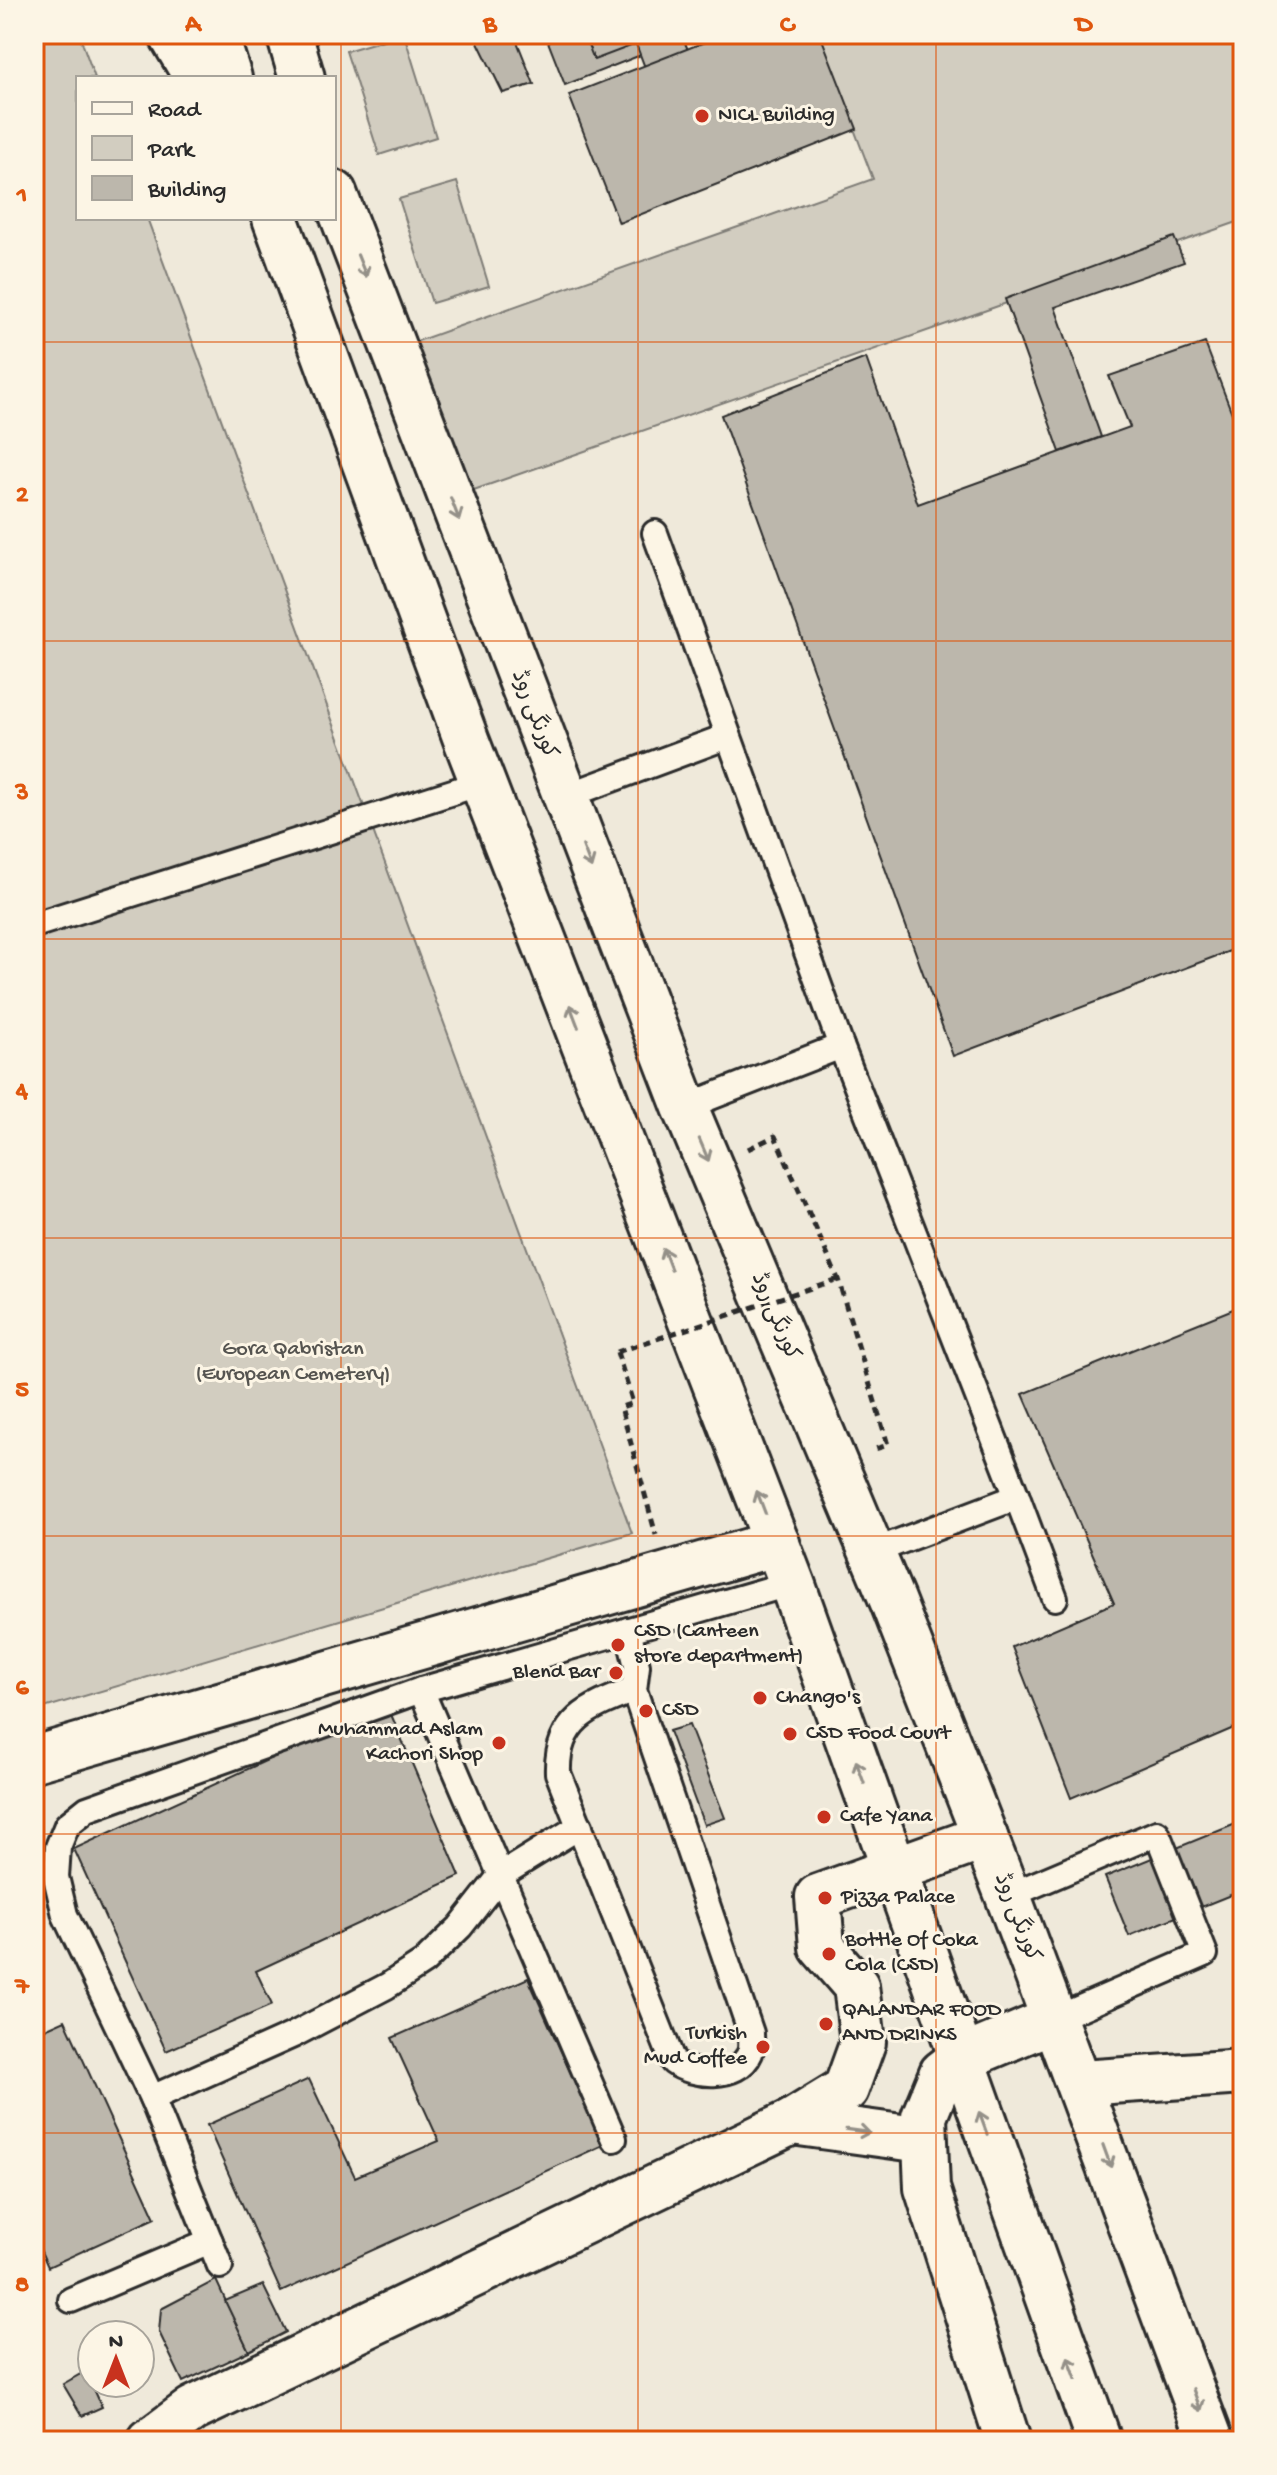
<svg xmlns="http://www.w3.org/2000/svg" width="1277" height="2475" viewBox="0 0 1277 2475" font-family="'Gochi Hand','Playpen Sans Arabic',sans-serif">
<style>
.green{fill:#d2cdc0;stroke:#7e7c76;stroke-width:2}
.building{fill:#bcb7ac;stroke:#2b2b2b;stroke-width:2}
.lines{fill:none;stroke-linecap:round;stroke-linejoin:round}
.service-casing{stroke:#2b2b2b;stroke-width:30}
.minor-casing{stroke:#2b2b2b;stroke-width:50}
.tertiary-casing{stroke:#2b2b2b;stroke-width:50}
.primary-casing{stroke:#2b2b2b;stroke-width:50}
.path{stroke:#2b2b2b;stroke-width:5;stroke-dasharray:8 6;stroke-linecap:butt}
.service{stroke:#fcf5e5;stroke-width:24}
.minor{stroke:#fcf5e5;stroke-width:44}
.tertiary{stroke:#fcf5e5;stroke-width:44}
.primary{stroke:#fcf5e5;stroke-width:44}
.path-bridge{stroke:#2b2b2b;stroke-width:5;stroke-dasharray:8 6;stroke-linecap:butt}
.oneway{stroke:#949088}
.grid{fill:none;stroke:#df570e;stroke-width:2;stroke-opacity:0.55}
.poi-dot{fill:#c8321e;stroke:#fcf5e5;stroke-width:3}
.labels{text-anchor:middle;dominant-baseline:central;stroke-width:6;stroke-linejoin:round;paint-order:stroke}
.poi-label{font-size:22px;fill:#2b2b2b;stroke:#fcf5e5;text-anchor:start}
.street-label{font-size:22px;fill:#2b2b2b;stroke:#fcf5e5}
.park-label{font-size:22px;fill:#555450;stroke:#fcf5e5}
.neatline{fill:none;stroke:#df570e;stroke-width:3}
.grid-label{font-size:26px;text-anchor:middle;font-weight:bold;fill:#df570e}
</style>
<rect width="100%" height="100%" fill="#efe9da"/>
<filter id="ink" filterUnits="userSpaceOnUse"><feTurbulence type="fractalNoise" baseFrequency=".0125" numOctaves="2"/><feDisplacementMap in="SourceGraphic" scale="16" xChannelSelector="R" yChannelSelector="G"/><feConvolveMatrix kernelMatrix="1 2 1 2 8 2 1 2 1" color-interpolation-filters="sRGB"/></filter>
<g filter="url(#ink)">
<g class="green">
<path d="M34,34H79L95,78H78V218H147L632,1533L34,1711Z"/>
<path d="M404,34L436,137L379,155L346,51Z"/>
<path d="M818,34H1243V220L451,498L395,349L873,179Z"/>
<path d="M457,182L489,286L432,303L399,199Z"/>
</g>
<g class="building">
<path d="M474,34H514L534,84L503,93Z"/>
<path d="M545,34H694L565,85Z"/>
<path d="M584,34H681L689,52L734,34H778L818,135L630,209L586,97L647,73L636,44L594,60Z"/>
<path d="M725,34H820L857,129L619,223L569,95Z"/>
<path d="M1174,237L1184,262L1055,307L1101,437L1060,452L1005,299Z"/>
<path d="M1205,343L1243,442V946L953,1056L721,415L866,358L918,504L1130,427L1109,376Z"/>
<path d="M1243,1305V1724L1071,1798L1012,1647L1114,1603L1023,1394Z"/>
<path d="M387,1705L460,1876L256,1971L272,2005L166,2051L74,1849Z"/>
<path d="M689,1725L725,1818L704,1825L669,1731Z"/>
<path d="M1243,1821V1890L1129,1936L1105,1877Z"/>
<path d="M528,1978L603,2145L281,2292L207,2125L309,2079L355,2177L439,2141L392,2038Z"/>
<path d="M65,2020L155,2218L48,2267L34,2236V2034Z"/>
<path d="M216,2280L249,2351L183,2382L159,2332L161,2309Z"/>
<path d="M263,2285L286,2332L249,2351L225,2301Z"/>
<path d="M86,2371L102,2407L82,2416L63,2384Z"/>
</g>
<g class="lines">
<defs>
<g id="service">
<path d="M655,533L841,1046L1017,1497"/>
<path d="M564,797L728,736"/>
<path d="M34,925L484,782"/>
<path d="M685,1107L841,1046"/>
<path d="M872,1552L1017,1497L1055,1598"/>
<path d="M628,1630L637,1666L634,1690L751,2033C751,2038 752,2048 750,2053C738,2081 692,2076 673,2062L558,1773C556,1719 590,1707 634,1690"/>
<path d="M421,1690L614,2139"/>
<path d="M1008,1896L1157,1833L1205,1954L1055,2019"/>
<path d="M152,2098L293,2035L387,1986L424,1962L460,1927L501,1875L580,1826"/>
<path d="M220,2266L152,2098L65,1915L56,1877L58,1847L67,1825L87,1809L421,1690L792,1583"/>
<path d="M71,2300L210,2241"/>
</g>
<g id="minor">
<path d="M34,1759L777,1543"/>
<path d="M1081,2083L1243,2072"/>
<path d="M792,2122L923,2140"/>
<path d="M150,2441L193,2409L792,2122L846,2089L863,2042L856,1986L822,1947L818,1897L985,1837"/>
</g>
<path id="tertiary" d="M1008,2441L927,2188L924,2117L942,2073L960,2059L1055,2019"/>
<g id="primary">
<path d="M171,34L197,78"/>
<path d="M215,34L229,78"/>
<path d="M289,34L302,78"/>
<path d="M334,193L685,1107L892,1600L1008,1896L1211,2441"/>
<path d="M275,218L467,742L792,1583L1099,2441"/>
</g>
</defs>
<use href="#service" class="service-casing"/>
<use href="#minor" class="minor-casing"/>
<use href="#tertiary" class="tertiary-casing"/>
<use href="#primary" class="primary-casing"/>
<g class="path">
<path d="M748,1149L775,1136L838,1279L888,1445L872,1450"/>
<path d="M617,1352L633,1403L621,1407L656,1535"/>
</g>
<use href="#service" class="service"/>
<use href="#minor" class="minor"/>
<use href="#tertiary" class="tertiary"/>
<use href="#primary" class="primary"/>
<path class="path-bridge" d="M617,1352L838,1279"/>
</g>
<defs><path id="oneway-shaft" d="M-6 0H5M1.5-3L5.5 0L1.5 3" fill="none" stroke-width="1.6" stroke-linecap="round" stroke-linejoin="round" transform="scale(2)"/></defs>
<g class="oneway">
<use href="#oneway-shaft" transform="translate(362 266) rotate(68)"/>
<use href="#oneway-shaft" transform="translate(455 509) rotate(69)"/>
<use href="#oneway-shaft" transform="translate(587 857) rotate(69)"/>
<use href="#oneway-shaft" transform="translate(574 1016) rotate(-111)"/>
<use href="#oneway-shaft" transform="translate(704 1150) rotate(67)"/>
<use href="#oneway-shaft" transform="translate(667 1259) rotate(-111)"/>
<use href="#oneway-shaft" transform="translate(761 1502) rotate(-111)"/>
<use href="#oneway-shaft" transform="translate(860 1772) rotate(-110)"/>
<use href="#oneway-shaft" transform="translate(983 2123) rotate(-110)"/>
<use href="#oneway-shaft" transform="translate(858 2131) rotate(8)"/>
<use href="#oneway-shaft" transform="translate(1107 2156) rotate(70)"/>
<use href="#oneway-shaft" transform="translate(1072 2368) rotate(-110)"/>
<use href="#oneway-shaft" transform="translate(1197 2400) rotate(70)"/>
</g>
</g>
<path class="grid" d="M341,34V2441M638,34V2441M936,34V2441M34,342H1243M34,641H1243M34,939H1243M34,1238H1243M34,1536H1243M34,1834H1243M34,2133H1243"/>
<g class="poi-dot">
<circle cx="702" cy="116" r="8"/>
<circle cx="618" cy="1645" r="8"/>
<circle cx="616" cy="1673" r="8"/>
<circle cx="760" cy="1698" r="8"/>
<circle cx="646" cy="1711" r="8"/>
<circle cx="790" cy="1734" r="8"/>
<circle cx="499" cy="1743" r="8"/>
<circle cx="824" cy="1817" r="8"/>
<circle cx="825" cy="1898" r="8"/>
<circle cx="829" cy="1954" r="8"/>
<circle cx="826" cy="2024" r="8"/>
<circle cx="763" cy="2047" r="8"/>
</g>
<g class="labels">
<g class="poi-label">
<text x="718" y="116">NICL Building</text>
<text x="634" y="1632">CSD (Canteen<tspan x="634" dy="25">store department)</tspan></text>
<text x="600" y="1673" text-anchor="end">Blend Bar</text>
<text x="776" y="1698">Chango's</text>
<text x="662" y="1711">CSD</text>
<text x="483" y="1730" text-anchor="end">Muhammad Aslam<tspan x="483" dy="25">Kachori Shop</tspan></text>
<text x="806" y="1734">CSD Food Court</text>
<text x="840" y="1817">Cafe Yana</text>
<text x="841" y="1898">Pizza Palace</text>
<text x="845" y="1941">Bottle Of Coka<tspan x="845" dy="25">Cola (CSD)</tspan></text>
<text x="842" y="2011">QALANDAR FOOD<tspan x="842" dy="25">AND DRINKS</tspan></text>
<text x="747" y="2034" text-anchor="end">Turkish<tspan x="747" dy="25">Mud Coffee</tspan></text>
</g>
<g class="street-label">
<text transform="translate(533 715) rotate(69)">کورنگی روڈ</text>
<text transform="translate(774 1317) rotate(67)">کورنگی روڈ</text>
<text transform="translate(1016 1918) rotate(69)">کورنگی روڈ</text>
</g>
<g class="park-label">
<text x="293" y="1350">Gora Qabristan<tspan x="293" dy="25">(European Cemetery)</tspan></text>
</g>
</g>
<rect width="1277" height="2475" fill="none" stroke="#fcf5e5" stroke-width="88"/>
<rect x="76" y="76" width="260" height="144" fill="#fcf5e5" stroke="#a8a49b" stroke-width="2"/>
<rect x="92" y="102" width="40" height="12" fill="#fcf5e5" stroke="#a8a49b" stroke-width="2"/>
<text x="148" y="116" font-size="24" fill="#2b2b2b">Road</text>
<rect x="92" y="136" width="40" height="24" fill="#d2cdc0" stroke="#a8a49b" stroke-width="2"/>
<text x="148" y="156" font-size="24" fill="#2b2b2b">Park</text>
<rect x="92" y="176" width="40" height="24" fill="#bcb7ac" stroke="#a8a49b" stroke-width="2"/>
<text x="148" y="196" font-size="24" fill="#2b2b2b">Building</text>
<g transform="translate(116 2359)"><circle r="38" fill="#fcf5e5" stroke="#a8a49b" stroke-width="2"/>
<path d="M0-6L14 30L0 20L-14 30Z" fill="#c8321e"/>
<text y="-12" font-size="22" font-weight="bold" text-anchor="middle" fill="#2b2b2b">N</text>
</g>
<rect x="44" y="44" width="1189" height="2387" class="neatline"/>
<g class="grid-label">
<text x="193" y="31">A</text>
<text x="490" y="31">B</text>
<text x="787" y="31">C</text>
<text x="1084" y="31">D</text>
<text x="22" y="202">1</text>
<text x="22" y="501">2</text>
<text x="22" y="799">3</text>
<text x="22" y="1097">4</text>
<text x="22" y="1396">5</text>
<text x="22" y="1694">6</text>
<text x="22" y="1993">7</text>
<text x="22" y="2291">8</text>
</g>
</svg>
